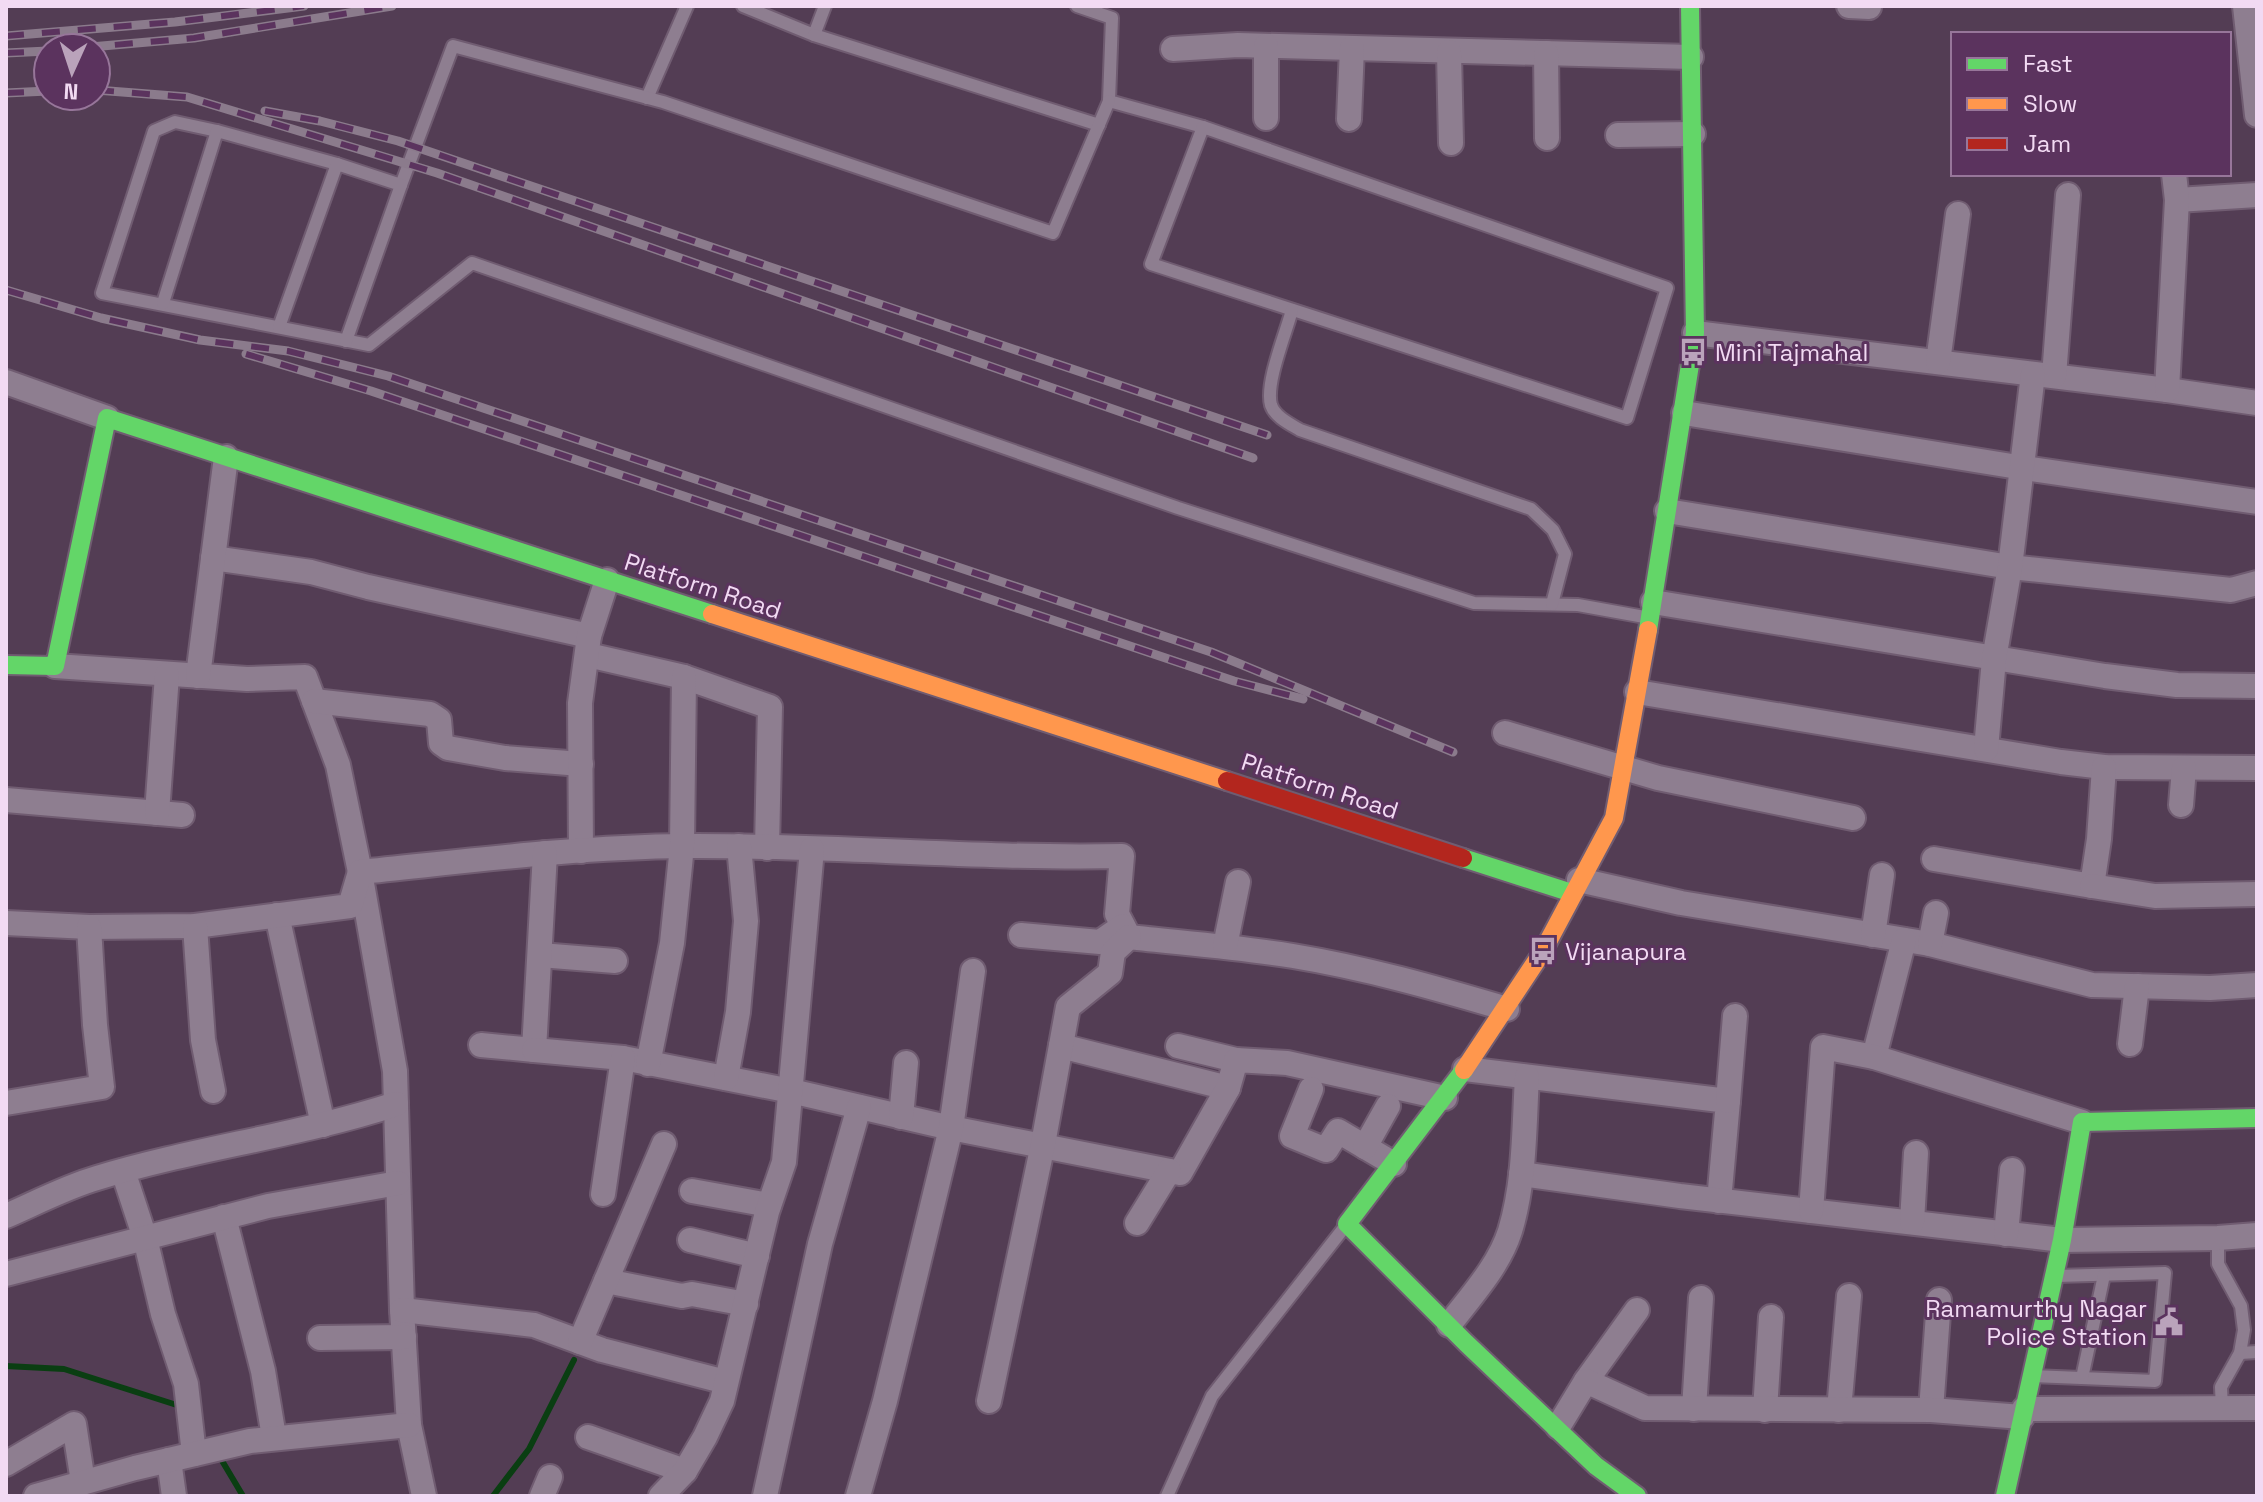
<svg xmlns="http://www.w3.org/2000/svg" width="2263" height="1502" viewBox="0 0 2263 1502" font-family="'Space Grotesk',sans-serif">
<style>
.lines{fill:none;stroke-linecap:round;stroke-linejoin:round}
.stream{stroke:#0a3e12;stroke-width:6}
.lane-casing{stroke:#705c71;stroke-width:16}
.street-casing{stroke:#705c71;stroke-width:28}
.fast-casing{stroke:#705c71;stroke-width:22}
.slow-casing{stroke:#705c71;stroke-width:22}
.jam-casing{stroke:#705c71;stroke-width:22}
.lane{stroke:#8e7e90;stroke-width:12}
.street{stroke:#8e7e90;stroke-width:24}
.fast{stroke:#63d668;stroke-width:18}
.slow{stroke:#ff974d;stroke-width:18}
.jam{stroke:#b3261e;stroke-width:18}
.rail-casing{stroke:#8b7b8c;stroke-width:9}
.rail{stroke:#5b335e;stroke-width:6;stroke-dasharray:18;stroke-linecap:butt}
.labels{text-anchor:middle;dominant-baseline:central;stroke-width:6;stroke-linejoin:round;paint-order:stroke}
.poi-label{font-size:24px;fill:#f2daf3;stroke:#5b335e;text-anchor:start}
.street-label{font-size:24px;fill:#f2daf3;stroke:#5b335e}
</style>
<rect width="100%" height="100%" fill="#533d54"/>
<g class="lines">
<g class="stream">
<path d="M6,1366L64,1369L183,1407"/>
<path d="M218,1454L243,1496"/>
<path d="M493,1496L529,1449L574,1360"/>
</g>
<defs>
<g id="lane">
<path d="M743,6L814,35L825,6"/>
<path d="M1077,6L1112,18L1109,101L1203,127"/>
<path d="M814,35L1099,125"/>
<path d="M647,98L687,6"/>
<path d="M1203,127L1667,288L1627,418L1151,264Z"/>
<path d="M217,131L175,122L154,131L102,293L369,345L472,263L1178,508L1474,603L1578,605L1650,618"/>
<path d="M401,185L453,46L663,102L1053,233L1109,101"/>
<path d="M163,303L217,131L337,164"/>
<path d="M1292,310C1286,333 1265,383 1271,405C1275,417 1290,424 1300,430L1531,509L1553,530L1565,554L1552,604"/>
<path d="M279,327L337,164L401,185L346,341"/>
<path d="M2218,1238V1264L2241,1306L2244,1330L2240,1353L2221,1387L2222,1409"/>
<path d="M2240,1353L2257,1352"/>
<path d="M2032,1376L2155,1381L2165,1273L2056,1276"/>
<path d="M2082,1378L2104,1275"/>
<path d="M1167,1496L1212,1396L1347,1224"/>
</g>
<g id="street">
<path d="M1849,6L1869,7"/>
<path d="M2245,6L2257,115"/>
<path d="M1173,49L1238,45L1691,57"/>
<path d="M1449,52L1451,143"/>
<path d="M1546,53L1547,138"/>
<path d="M1266,118V46"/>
<path d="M1349,119L1352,48"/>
<path d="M1618,135L1693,134"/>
<path d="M2177,200L2257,195"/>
<path d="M1695,333L2167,390L2257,403"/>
<path d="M1938,362L1958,214"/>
<path d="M2054,376L2068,195"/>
<path d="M6,382L107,418"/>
<path d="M2167,390L2177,200L2174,174"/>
<path d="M1684,413L2024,468L2257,502"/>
<path d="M1667,511L2010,567L2231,590L2257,583"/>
<path d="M213,558L311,572L368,587L589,636"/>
<path d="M1653,602L2105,676L2177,685L2257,686"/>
<path d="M588,655L684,677L770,707L767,848"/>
<path d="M55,666L247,679L305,677L338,765L360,872L395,1071L402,1310L409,1425L424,1496"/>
<path d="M198,676L226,457"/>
<path d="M1637,692L2061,762L2104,767L2257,768"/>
<path d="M314,701L430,714L439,720L441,743L448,748L505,758L581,764"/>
<path d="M1505,733L1658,778L1853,818"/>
<path d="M1986,749L1994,659L2010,567L2033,374"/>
<path d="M6,800L182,815"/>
<path d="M2181,805L2184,768"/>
<path d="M157,813L167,675"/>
<path d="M581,851L580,703L589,636L607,580"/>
<path d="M1934,859L2092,886L2099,839L2104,767"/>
<path d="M1579,880L1681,903L1930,944L2092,985L2210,988L2257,985"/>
<path d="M2092,886L2155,896L2257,894"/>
<path d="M277,915L323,1125"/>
<path d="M6,923L89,927L195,926L350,906L360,872C469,861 577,847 686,846C832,845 977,859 1122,856L1117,914L1129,937C1183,943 1238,947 1293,956C1366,968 1436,988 1507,1009"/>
<path d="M195,926L203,1040L213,1091"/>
<path d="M1021,935L1100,942L1123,926"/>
<path d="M1873,935L1882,875"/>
<path d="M1930,944L1936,913"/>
<path d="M1225,946L1238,882"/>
<path d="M540,955L615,961"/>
<path d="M2130,1044L2137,986"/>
<path d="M481,1045L534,1050L545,853"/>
<path d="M1061,1046L1228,1088"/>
<path d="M1178,1046L1236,1060"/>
<path d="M534,1050L623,1058L791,1091L951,1128L1180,1173L1228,1088L1236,1060L1287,1063L1445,1098"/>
<path d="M1874,1057L1904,940"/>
<path d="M648,1064L672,943L682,846L684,677"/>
<path d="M1465,1069L1728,1101L1719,1201"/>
<path d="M726,1078L738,1012L746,921L739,846"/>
<path d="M1311,1089L1292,1136L1326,1150L1338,1131L1394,1164"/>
<path d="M1728,1101L1735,1016"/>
<path d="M6,1103L102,1087L95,1025L89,927"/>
<path d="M901,1117L906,1063"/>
<path d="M1365,1147L1388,1106"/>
<path d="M123,1171L145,1238L163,1314L186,1384L194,1454"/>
<path d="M1521,1174L1680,1196L2062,1240L2218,1238L2257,1235"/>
<path d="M692,1191L769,1205"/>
<path d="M603,1194L623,1058"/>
<path d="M1811,1211L1823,1047L1874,1057L2082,1122"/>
<path d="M6,1216C36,1203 66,1187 97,1178C195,1148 298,1136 396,1104"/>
<path d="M224,1217L263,1371L274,1437"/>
<path d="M1912,1222L1916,1153"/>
<path d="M1137,1223L1169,1171"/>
<path d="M2006,1234L2012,1170"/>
<path d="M690,1240L757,1256"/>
<path d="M6,1274L268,1206L398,1183"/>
<path d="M606,1281L682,1296L692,1294L746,1304"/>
<path d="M402,1310L534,1325L602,1350L726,1382"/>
<path d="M1449,1325C1471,1296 1499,1266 1510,1231C1525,1182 1524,1128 1527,1077"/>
<path d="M320,1338L404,1337"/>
<path d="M580,1342L664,1144"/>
<path d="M1586,1381L1637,1310"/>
<path d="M989,1401L1043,1144L1068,1007L1110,973L1113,952L1129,937"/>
<path d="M1694,1409L1701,1298"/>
<path d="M2024,1409L2257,1408"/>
<path d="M1765,1410L1771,1317"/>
<path d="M1839,1410L1849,1296"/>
<path d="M1931,1410L1939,1300"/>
<path d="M1558,1427L1586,1381L1645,1408L1931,1410L2022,1417"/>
<path d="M588,1437L685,1471"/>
<path d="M169,1460L174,1496"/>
<path d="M6,1464L74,1424L83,1482"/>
<path d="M36,1496L135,1468L250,1441L409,1425"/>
<path d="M542,1496L550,1477"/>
<path d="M661,1496L685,1471L705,1437L722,1401L767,1212L784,1162L812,849"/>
<path d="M765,1496L820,1244L859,1107"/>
<path d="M858,1496L885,1401L951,1128L973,971"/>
</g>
<g id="fast">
<path d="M1648,630L1695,333L1690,6"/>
<path d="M6,665L55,666L107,418L712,614"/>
<path d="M1463,858L1572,893"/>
<path d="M1464,1070L1347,1224L1466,1343L1596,1466L1637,1496"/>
<path d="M2005,1496L2062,1240L2082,1122L2257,1118"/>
</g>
<g id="slow">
<path d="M712,614L1227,781"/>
<path d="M1464,1070L1543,951L1614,818L1648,630"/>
</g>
<path id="jam" d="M1227,781L1463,858"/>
</defs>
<use href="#lane" class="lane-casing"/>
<use href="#street" class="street-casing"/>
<use href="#fast" class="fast-casing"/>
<use href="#slow" class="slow-casing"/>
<use href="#jam" class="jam-casing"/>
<use href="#lane" class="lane"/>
<use href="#street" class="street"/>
<use href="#fast" class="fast"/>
<use href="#slow" class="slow"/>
<use href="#jam" class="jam"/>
<defs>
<g id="rail">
<path d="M6,36L175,22L304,6"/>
<path d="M79,48L194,38L392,6"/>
<path d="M6,53L48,51"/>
<path d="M96,90L187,97L437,173L1253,458"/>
<path d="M6,93L48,91"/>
<path d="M265,111L320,121L398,141L1267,435"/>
<path d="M6,290L101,318L200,340L288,351L388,376L1211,652L1453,752"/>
<path d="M246,354L371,391L1234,681L1303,699"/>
</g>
</defs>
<use href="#rail" class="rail-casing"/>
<use href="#rail" class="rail"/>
</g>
<defs>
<symbol id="bus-bare" viewBox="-9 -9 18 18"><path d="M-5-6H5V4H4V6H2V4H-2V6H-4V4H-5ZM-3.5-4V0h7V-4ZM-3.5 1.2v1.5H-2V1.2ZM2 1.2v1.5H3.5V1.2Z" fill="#baa3bb" stroke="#5b335e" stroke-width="2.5" paint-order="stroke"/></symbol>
<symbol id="civic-bare" viewBox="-9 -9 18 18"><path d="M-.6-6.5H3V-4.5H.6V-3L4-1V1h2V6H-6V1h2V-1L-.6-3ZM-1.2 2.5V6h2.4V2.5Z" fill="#baa3bb" stroke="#5b335e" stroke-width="2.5" paint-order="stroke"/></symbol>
</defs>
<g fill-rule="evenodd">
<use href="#bus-bare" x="1673" y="332" width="40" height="40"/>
<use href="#bus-bare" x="1523" y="931" width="40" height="40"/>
<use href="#civic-bare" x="2149" y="1302" width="40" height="40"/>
</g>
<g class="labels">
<g class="poi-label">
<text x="1715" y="352">Mini Tajmahal</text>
<text x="1565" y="951">Vijanapura</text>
<text x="2147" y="1308" text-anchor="end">Ramamurthy Nagar<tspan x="2147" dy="28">Police Station</tspan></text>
</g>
<g class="street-label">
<text transform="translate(703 586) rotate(18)">Platform Road</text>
<text transform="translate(1320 786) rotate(18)">Platform Road</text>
</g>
</g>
<rect width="2263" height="1502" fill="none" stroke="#f2daf3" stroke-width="16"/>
<rect x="1951" y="32" width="280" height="144" fill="#5b335e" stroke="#97769a" stroke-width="2"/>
<rect x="1967" y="58" width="40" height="12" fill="#63d668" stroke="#97769a" stroke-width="2"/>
<text x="2023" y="72" font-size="24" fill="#f2daf3">Fast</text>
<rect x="1967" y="98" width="40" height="12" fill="#ff974d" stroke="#97769a" stroke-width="2"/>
<text x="2023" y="112" font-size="24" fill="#f2daf3">Slow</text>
<rect x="1967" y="138" width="40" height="12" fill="#b3261e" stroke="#97769a" stroke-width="2"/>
<text x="2023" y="152" font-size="24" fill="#f2daf3">Jam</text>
<g transform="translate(72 72) rotate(183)"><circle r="38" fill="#5b335e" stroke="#97769a" stroke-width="2"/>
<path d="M0-6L14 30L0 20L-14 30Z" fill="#baa3bb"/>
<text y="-12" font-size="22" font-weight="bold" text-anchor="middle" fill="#f2daf3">N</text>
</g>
</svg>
